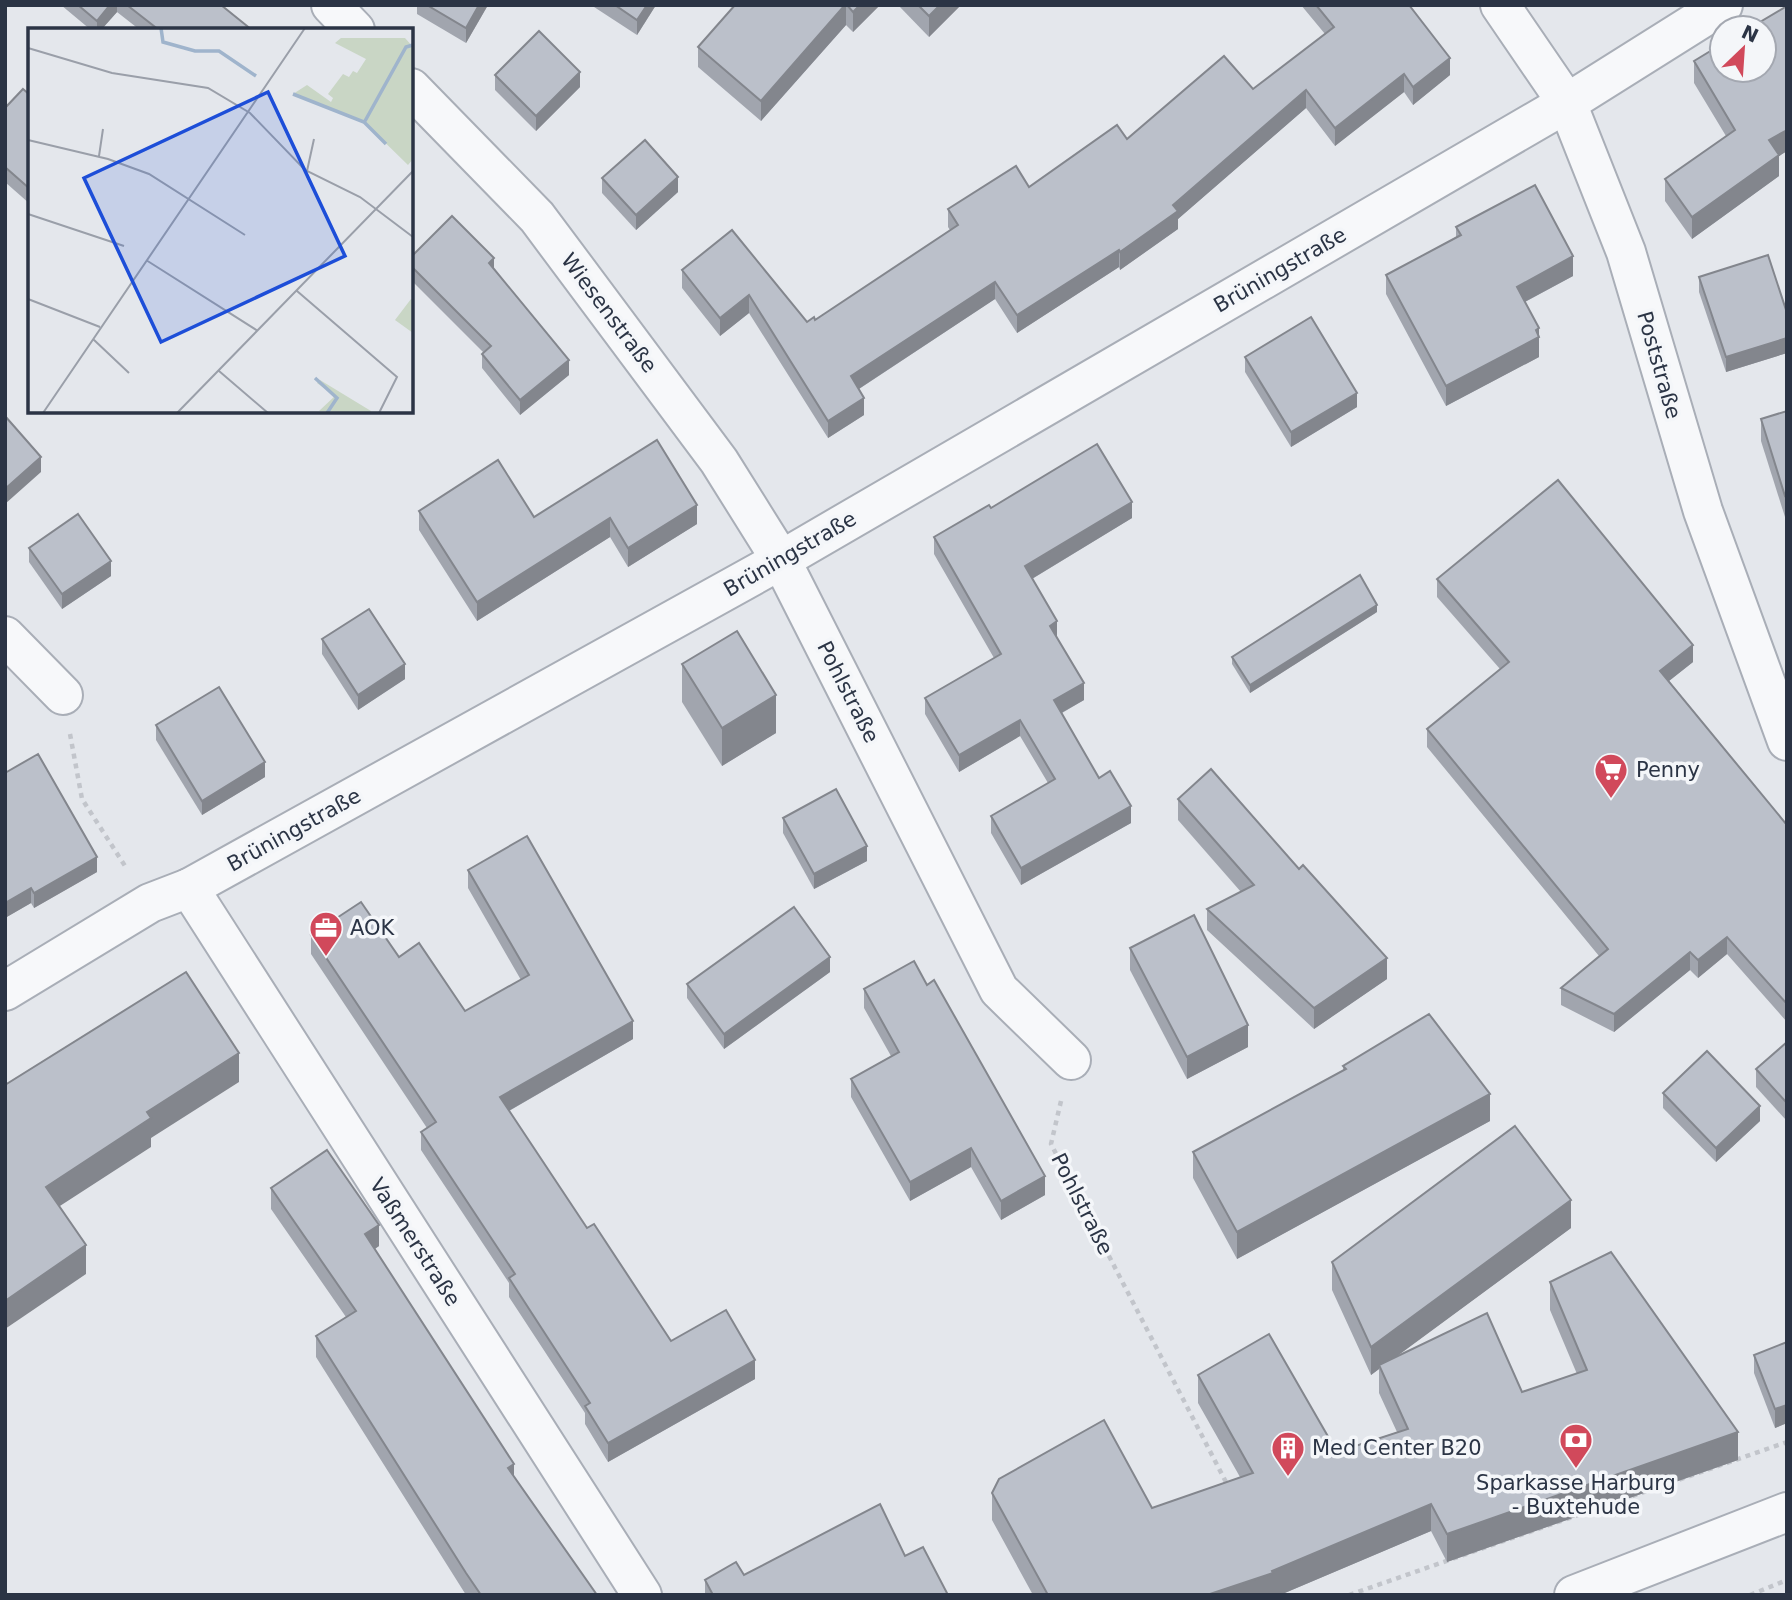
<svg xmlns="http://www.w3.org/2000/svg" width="1792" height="1600" viewBox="0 0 1792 1600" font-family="'DejaVu Sans',sans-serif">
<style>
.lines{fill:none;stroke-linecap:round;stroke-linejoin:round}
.minor-casing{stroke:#a9aeb7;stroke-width:42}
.path{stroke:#c2c5cb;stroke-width:4.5;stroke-dasharray:5 5;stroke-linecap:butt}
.minor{stroke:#f7f8fa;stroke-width:38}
.wall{fill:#a1a5ae}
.shaded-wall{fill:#83868d}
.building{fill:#bbc0ca;stroke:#83868d;stroke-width:2}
.labels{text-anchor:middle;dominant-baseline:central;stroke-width:7;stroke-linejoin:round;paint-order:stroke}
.street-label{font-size:21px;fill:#2b3445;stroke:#f4f6f9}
.poi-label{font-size:21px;fill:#2b3445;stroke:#f4f6f9;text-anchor:start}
.inset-river{fill:none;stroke:#9fb4cc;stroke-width:3.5}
.inset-road{fill:none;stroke:#9a9fa9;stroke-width:2}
.view{fill:#1d4ed8;fill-opacity:0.15;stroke:#1d4ed8;stroke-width:3.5}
.inset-edge{fill:none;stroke:#2b3445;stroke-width:3.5}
</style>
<rect width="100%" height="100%" fill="#e4e7ec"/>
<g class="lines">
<defs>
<g id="minor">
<path d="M331,5L355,30"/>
<path d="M1500,5L1567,103L1626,252L1703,511L1787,741"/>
<path d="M411,88L537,217L719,461L781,560L999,990L1071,1060"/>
<path d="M5,636L63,695"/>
<path d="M189,888L642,1595"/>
<path d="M5,991L150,903L189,888L781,560L1567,103L1723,5"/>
<path d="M1574,1595L1787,1512"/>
</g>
</defs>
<use href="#minor" class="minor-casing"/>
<g class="path">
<path d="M70,734L82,799L127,869"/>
<path d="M1061,1101L1051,1144L1228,1486"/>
<path d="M1349,1595L1787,1442"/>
<path d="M1750,1595L1787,1580"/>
</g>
<use href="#minor" class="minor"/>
</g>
<g class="wall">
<path d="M61,5H221L252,30H140L117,12L101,30H91Z"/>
<path d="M417,5H488L466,43L417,14Z"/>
<path d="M591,5H656L637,35Z"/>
<path d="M735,5H880L853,32L846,25L761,121L698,67V47Z"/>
<path d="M898,5H961L929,37Z"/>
<path d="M1301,5H1409L1450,75L1413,105L1404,92L1335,146L1306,108L1178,219V229L1120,270L1119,267L1017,333L995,299L859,389L864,415L828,438L749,313L720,336L682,288V270L732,230L807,322L815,320L950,230L948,227V209L1029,187L1127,139L1253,89L1325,34Z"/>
<path d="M1787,6V151L1779,156V176L1692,239L1665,201V179L1726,136L1694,83V61Z"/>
<path d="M495,75L580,87L536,131L495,90Z"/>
<path d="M30,95V204L5,182V108Z"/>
<path d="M602,178L678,192L636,230L602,193Z"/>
<path d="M1456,227L1573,276L1525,302L1539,328V357L1446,406L1386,294V275L1456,237Z"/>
<path d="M411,257L494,269L569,375L520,415L482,368V354L483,352L411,280Z"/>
<path d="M1699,277L1787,313V353L1726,372L1699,292Z"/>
<path d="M1245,357L1357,407L1291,447L1245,372Z"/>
<path d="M1787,411V517H1785L1761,441V419Z"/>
<path d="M657,440L697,524L628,567L610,537L477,621L419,530V511L534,517Z"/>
<path d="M991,508L1132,518L1032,579L1084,700L1062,713L1099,778L1131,823L1021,885L991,833V816L1048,783L1020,736L959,772L925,714V698L994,658L934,554V537Z"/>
<path d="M29,548L111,576L62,609L29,562Z"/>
<path d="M1437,579L1693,662L1669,681L1787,825V1022L1727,954L1698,978L1690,970L1614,1032L1561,1005V988L1599,956L1427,747V729L1500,669L1437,597Z"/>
<path d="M1377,612L1250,693L1232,664V657Z"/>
<path d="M322,639L405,679L358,710L322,654Z"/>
<path d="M682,664L776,733L722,766L682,702Z"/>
<path d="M156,725L265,777L202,815L156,740Z"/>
<path d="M5,773L97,872L34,908L31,903L5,918Z"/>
<path d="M1178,799L1299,869L1387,979L1314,1029L1207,930V909L1241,892L1178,820Z"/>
<path d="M783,818L867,861L814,889L783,833Z"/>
<path d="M468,870L633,1039L509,1111L587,1228L671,1341L755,1379L608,1462L585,1424V1413L509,1297V1283L421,1150V1132L427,1128L311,954V935L399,957L465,1011L521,980L468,888Z"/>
<path d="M1130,948L1248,1047L1187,1079L1130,970Z"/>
<path d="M830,972L724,1049L687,998V984Z"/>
<path d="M864,989L1045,1195L1001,1220L971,1167L910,1201L851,1097V1079L891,1056L864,1008Z"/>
<path d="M1787,1042L1786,1120L1756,1087V1069Z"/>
<path d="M1343,1066L1490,1121L1237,1259L1193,1178V1152L1343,1070Z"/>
<path d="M1663,1093L1760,1121L1716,1162L1663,1108Z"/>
<path d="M271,1188L379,1246L375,1249L514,1476L597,1595H466L316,1357V1336L346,1317L271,1209Z"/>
<path d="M1571,1228L1395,1357L1522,1392L1577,1374L1550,1310V1282L1738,1460L1447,1562L1431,1531L1280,1595H1033L992,1520V1493L1152,1508L1240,1477L1198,1403V1375L1337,1452L1397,1432L1379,1393V1369L1371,1375L1332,1290V1262Z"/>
<path d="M1787,1342V1423L1775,1428L1754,1373V1355Z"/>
<path d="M705,1580L713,1595H705Z"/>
</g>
<g class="shaded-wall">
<path d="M110,5H117V12L101,30H97V21Z"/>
<path d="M479,5H488L466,43V28Z"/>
<path d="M647,5H656L637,35V20Z"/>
<path d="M845,5H846V25L761,121V101Z"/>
<path d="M860,5H880L853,32V12Z"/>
<path d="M940,5H961L929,37V16Z"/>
<path d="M1450,58V75L1413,105V87Z"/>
<path d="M580,72V87L536,131V116Z"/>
<path d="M1404,74V92L1335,146V128Z"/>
<path d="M1306,90V108L1178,219V229L1120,270V252Z"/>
<path d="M1787,130V151L1779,156V176L1692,239V217L1769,140Z"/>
<path d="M678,177V192L636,230V215Z"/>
<path d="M1119,250V267L1017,333V315Z"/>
<path d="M1573,256V276L1517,306V287Z"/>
<path d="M494,258V273L489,263Z"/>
<path d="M995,282V299L851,394V376Z"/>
<path d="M749,295V313L720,336V318Z"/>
<path d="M1539,328V357L1446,406V386Z"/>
<path d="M1787,338V353L1726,372V357Z"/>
<path d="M569,360V375L520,415V400Z"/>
<path d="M1357,393V407L1291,447V432Z"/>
<path d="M864,398V415L828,438V421Z"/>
<path d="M41,457V472L5,504V489Z"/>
<path d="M1787,495V517H1785V496Z"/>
<path d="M1132,502V518L1025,583V566Z"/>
<path d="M697,505V524L628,567V548Z"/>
<path d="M610,518V537L477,621V602Z"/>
<path d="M111,561V576L62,609V594Z"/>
<path d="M1377,605V612L1250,693V685Z"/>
<path d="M1057,621V638L1050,626Z"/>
<path d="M1693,645V662L1660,688V671Z"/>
<path d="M405,664V679L358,710V695Z"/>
<path d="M1084,683V700L1054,717V700Z"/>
<path d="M776,695V733L722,766V728Z"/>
<path d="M1020,720V736L959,772V755Z"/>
<path d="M265,762V777L202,815V801Z"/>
<path d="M1131,806V823L1021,885V868Z"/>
<path d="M867,846V861L814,889V874Z"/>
<path d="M97,857V872L34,908V893Z"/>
<path d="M31,888V903L5,918V903Z"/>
<path d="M1727,937V954L1698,978V960Z"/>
<path d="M1690,952V970L1614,1032V1014Z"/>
<path d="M830,957V972L724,1049V1034Z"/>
<path d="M1387,958V979L1314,1029V1008Z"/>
<path d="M633,1021V1039L500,1116V1097Z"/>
<path d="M1248,1025V1047L1187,1079V1057Z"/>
<path d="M239,1053V1082L151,1138V1147L46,1215V1187L147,1112Z"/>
<path d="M1490,1094V1121L1237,1259V1232Z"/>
<path d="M1787,1101V1119L1786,1120V1102Z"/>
<path d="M1760,1106V1121L1716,1162V1148Z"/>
<path d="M971,1148V1167L910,1201V1182Z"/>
<path d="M1045,1176V1195L1001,1220V1201Z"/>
<path d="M1571,1200V1228L1381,1368L1379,1365V1369L1371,1375V1347Z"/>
<path d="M379,1225V1246L365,1255V1234Z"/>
<path d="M86,1245V1274L5,1329V1301Z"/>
<path d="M755,1360V1379L608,1462V1443Z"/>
<path d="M1787,1405V1423L1775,1428V1409Z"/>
<path d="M1738,1432V1460L1447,1562V1534Z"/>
<path d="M514,1464V1485L508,1468Z"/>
<path d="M1431,1504V1531L1280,1595H1207L1272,1571Z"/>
</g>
<g class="building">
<path d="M78,5H110L97,21Z"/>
<path d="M127,5H221L252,30H159Z"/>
<path d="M427,5H479L466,28Z"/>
<path d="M615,5H647L637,20Z"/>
<path d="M735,5H845L761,101L698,47Z"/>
<path d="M847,5H860L853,12Z"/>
<path d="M918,5H940L929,16Z"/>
<path d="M1316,5H1409L1450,58L1413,87L1404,74L1335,128L1306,90L1173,205L1178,211L1120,252L1119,250L1017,315L995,282L851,376L864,398L828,421L749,295L720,318L682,270L732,230L807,322L814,317L815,320L958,225L948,209L1016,166L1029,187L1117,125L1127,139L1224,56L1253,89L1334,27Z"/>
<path d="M1787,6V130L1769,140L1779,155L1692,217L1665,179L1735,130L1694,61L1722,44V70H1764V28H1750Z"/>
<path d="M539,31L580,72L536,116L495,75Z"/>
<path d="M23,89L30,95V189L5,167V108Z"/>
<path d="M645,140L678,177L636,215L602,178Z"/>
<path d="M1535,185L1573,256L1517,287L1539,328L1536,330L1539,337L1446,386L1386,275L1461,235L1456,227Z"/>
<path d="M452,216L494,258L489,263L569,360L520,400L482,354L491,346L411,266V257Z"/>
<path d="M1768,255L1787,313V338L1726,357L1699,277Z"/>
<path d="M1311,317L1357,393L1291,432L1245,357Z"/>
<path d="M1787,411V495L1785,496L1761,419Z"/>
<path d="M5,416L41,457L5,489Z"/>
<path d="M657,440L697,505L628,548L610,518L477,602L419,511L498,460L534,517Z"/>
<path d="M1097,444L1132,502L1025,566L1057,621L1050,626L1084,683L1054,700L1099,778L1110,771L1131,806L1021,868L991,816L1055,779L1020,720L959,755L925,698L1001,654L934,537L989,505L991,508Z"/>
<path d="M1558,480L1693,645L1660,671L1787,825V1004L1727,937L1698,960L1690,952L1614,1014L1561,988L1608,949L1427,729L1509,662L1437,579Z"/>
<path d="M78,514L111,561L62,594L29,548Z"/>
<path d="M1360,575L1377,605L1250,685L1232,657Z"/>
<path d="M369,609L405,664L358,695L322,639Z"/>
<path d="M737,631L776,695L722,728L682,664Z"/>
<path d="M219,687L265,762L202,801L156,725Z"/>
<path d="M38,754L97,857L34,893L31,888L5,903V773Z"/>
<path d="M1211,769L1299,869L1303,865L1387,958L1314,1008L1207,909L1254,885L1178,799Z"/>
<path d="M836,789L867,846L814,874L783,818Z"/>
<path d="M527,836L633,1021L500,1097L587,1228L594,1224L671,1341L726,1310L755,1360L608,1443L585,1406L590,1403L509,1278L515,1274L421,1132L436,1122L311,935L361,902L399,957L419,943L465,1011L529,975L468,870Z"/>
<path d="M794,907L830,957L724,1034L687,984Z"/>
<path d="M1194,915L1248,1025L1187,1057L1130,948Z"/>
<path d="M914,961L927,985L934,980L1045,1176L1001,1201L971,1148L910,1182L851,1079L899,1052L864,989Z"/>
<path d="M186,972L239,1053L147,1112L151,1118L46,1187L86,1245L5,1301V1085Z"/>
<path d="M1429,1014L1490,1094L1237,1232L1193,1152L1346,1069L1343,1066Z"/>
<path d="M1787,1042V1101L1786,1102L1756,1069Z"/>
<path d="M1707,1051L1760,1106L1716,1148L1663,1093Z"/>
<path d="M1515,1126L1571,1200L1371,1347L1332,1262Z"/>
<path d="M327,1150L379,1225L365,1234L514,1464L508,1468L597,1595H481L466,1573L316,1336L356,1311L271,1188Z"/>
<path d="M1611,1252L1738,1432L1447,1534L1431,1504L1272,1571L1273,1573L1207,1595H1048L992,1493L999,1479L1104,1420L1152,1508L1253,1473L1198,1375L1269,1334L1337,1452L1408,1429L1379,1365L1487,1313L1522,1392L1587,1370L1550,1282Z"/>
<path d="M1787,1342V1405L1775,1409L1754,1355Z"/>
<path d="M880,1504L905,1556L923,1547L948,1595H713L705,1580L736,1562L744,1575Z"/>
</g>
<defs>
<symbol id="supermarket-pin" viewBox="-11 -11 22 30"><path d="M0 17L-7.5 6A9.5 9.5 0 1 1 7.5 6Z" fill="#d1495b" stroke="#f4f6f9"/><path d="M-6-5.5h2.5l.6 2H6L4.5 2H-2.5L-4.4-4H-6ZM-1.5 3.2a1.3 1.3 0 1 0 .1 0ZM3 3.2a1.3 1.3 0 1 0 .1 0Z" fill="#fff"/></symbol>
<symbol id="office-pin" viewBox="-11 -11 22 30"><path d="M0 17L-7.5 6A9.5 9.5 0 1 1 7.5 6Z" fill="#d1495b" stroke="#f4f6f9"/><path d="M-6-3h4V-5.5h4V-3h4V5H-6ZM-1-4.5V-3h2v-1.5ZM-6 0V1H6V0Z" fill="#fff"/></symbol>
<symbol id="bank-pin" viewBox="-11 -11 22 30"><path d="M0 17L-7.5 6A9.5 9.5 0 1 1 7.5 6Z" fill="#d1495b" stroke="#f4f6f9"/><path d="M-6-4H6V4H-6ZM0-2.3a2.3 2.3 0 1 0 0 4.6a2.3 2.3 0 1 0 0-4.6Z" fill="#fff"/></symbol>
<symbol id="building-pin" viewBox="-11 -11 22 30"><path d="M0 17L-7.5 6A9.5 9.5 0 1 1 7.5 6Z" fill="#d1495b" stroke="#f4f6f9"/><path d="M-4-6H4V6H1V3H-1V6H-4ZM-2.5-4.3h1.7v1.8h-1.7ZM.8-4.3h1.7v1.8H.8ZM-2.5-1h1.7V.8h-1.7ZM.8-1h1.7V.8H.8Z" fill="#fff"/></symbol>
</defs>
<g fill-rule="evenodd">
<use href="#supermarket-pin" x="1592" y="751" width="38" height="52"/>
<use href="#office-pin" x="307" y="909" width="38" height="52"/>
<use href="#bank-pin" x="1557" y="1421" width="38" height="52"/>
<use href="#building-pin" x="1269" y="1429" width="38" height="52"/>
</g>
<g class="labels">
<g class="street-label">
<text transform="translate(1280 270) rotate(-30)">Brüningstraße</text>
<text transform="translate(609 313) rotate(53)">Wiesenstraße</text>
<text transform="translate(1659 365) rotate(74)">Poststraße</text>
<text transform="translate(790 554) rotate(-30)">Brüningstraße</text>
<text transform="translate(848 692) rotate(63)">Pohlstraße</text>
<text transform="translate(294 830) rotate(-29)">Brüningstraße</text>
<text transform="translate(1082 1204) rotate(63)">Pohlstraße</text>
<text transform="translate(415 1242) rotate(57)">Vaßmerstraße</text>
</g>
<g class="poi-label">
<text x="1636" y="770">Penny</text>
<text x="350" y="928">AOK</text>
<text x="1312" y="1448">Med Center B20</text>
<text x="1576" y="1483" text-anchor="middle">Sparkasse Harburg<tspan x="1576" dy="24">- Buxtehude</tspan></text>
</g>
</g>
<g transform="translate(28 28)">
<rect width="385" height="385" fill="#e4e7ec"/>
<path d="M313,10H377L385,19V131L380,137L336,94L265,66L279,57L303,74L305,70L300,66L315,46L321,49L325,43L329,45L338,31L307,15ZM383,271L385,272V305L367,292ZM292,352L343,383L342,385L291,383L307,368L289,355Z" fill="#c9d6c5"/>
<path class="inset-river" d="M133,0L135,14L167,23H191L228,48M265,66L336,94L358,116M337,93L378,19L385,17M287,350L309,370L299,385"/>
<path class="inset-road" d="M0,20L84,45L180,60L222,85L277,142L332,169L385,209M0,112L80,131L121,146L217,207M71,128L75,101M279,143L286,111M0,186L96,218M118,232L230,303M269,263L369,349L351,385M0,271L72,299M65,311L101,345M191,343L240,385M15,385L277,0M149,385L385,143"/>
<path class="view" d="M240,64L317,228L133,314L56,150Z"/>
<rect width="385" height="385" class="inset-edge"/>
</g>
<rect width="1792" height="1600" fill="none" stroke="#2b3445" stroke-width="14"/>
<g transform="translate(1743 49) rotate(25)"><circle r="33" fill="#f4f6f9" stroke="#a4a8b1" stroke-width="2"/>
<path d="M0-5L12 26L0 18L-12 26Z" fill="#d1495b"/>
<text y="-10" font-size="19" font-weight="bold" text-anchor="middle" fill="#2b3445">N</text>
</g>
</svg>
